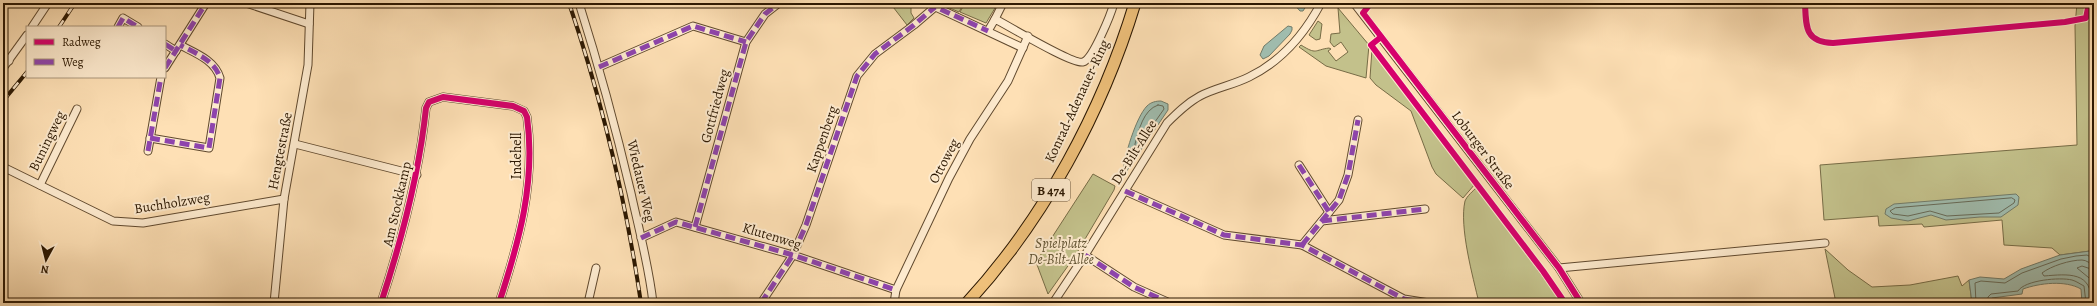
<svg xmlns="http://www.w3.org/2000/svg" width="2097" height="306" viewBox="0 0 2097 306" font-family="Alegreya,serif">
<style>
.green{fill:#c3c18b;stroke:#776c46}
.water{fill:#a0bdaf;stroke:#717b69}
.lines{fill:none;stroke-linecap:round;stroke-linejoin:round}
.shore{stroke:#666a58;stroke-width:1}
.minor-casing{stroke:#60492e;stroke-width:9}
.primary-casing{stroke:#2b1701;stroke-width:13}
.minor{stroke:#feebcf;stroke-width:7}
.primary{stroke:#efc07a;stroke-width:11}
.rail-casing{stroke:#2b1701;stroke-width:4}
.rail{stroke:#feebcf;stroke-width:2.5;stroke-dasharray:8;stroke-linecap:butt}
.quiet{stroke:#8e44ad;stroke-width:5;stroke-dasharray:10 5;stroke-linecap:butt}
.cycleway-casing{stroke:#feebcf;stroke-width:8}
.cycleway{stroke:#d6006c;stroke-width:6}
.labels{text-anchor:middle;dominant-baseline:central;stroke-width:4;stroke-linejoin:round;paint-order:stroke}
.shield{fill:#feebcf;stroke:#6a573f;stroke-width:1}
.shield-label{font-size:13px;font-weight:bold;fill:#2b1701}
.street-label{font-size:14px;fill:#2b1701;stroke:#feebcf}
.park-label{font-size:14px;font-style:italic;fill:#605231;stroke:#feebcf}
</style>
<rect width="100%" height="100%" fill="#fee0b5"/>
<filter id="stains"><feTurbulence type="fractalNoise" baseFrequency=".005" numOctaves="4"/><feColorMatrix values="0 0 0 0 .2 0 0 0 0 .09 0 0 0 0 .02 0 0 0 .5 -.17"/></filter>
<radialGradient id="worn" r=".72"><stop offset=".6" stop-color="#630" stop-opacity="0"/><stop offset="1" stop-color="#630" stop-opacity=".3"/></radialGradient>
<g class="green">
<path d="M890,3H911V13L914,18L907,25Z"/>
<path d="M938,3H964L959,12Z"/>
<path d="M965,3H998L986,23L960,12Z"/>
<path d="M2077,3H2094V258L2090,251L2060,255L2052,248L2004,245L2002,220L1924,227L1922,224L1879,226L1878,216L1824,220L1820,165L2077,145L2075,26Z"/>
<path d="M1338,8L1369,45L1366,78L1326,66L1299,47L1301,45C1317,55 1314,50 1329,48L1331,49L1328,51L1336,61L1348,52L1341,42L1334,47L1330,42L1331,34L1340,33Z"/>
<path d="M1318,21L1322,24L1320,39L1316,40L1309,35Z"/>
<path d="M1372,49L1475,184L1463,198L1436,174L1432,167L1411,111L1376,85L1370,78Z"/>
<path d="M1093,174L1115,186L1114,190L1075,256L1048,294L1036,262Z"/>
<path d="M1477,187L1562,303H1479C1473,277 1459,227 1465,201C1467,196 1473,191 1477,187Z"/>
<path d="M1825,249L1848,270L1872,287L1910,285L1958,276L1962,286L1969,280L1972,303H1836Z"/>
</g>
<g class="water">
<path d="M1293,3H1308L1303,11H1300Z"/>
<path d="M1288,26L1292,27V30L1290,34L1269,56L1263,59L1260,55L1264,46Z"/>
<path d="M1161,101L1168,104V110L1126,172H1123C1124,157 1136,117 1147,106C1151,102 1156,101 1161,101Z"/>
<path d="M2016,194L2019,197L2018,205L2001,217H1980L1946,220L1931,215L1908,221L1891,218L1885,214L1886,209L1894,204Z"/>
<path d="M2090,251L2094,258V303H2082L2081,289C2065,280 2040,283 2023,289L2022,294L1992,298L1991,303H1972L1969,280L1980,277L2004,279L2021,269L2060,255Z"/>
</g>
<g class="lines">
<g class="shore">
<path d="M1158,105L1163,106L1164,109L1138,146H1135V144C1139,130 1143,110 1158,105Z"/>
<path d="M2012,198L2015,200L2014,203L1999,213L1947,216L1930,211L1908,216L1893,214L1890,211L1895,208Z"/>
<path d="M2094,270L2082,266L2077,268L2094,282"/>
<path d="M1976,303L1975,283L1981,281L2005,283L2022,273L2061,259L2076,256L2087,255L2094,259"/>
<path d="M1988,303V297L1991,294L2018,291C2025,280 2060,277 2072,280C2076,281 2080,284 2084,286L2086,303"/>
<path d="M2091,303C2093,271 2068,274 2044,276L2042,273C2051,266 2070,260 2082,260C2087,260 2089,264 2094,264"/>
</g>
<defs>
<g id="minor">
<path d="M246,3L309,24"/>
<path d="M579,3C599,66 616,129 631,193C639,230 649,266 653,303"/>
<path d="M927,3L1023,48"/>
<path d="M1354,3L1559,268L1581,303"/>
<path d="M995,19L1003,3"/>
<path d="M32,27L48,3"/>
<path d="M118,27L123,18L138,27"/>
<path d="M988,31L995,19C1009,26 1073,65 1083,62C1093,59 1111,14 1114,3"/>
<path d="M165,44L176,51"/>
<path d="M3,56L9,61"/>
<path d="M599,67L693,26L746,42"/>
<path d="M3,68L27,35"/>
<path d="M165,68L206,3"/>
<path d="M150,138L209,148L220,78C215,60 195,53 180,45"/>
<path d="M295,144L417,175"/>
<path d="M148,151L161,77"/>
<path d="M1299,165L1329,212"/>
<path d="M3,167L113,221L143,223L284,199"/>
<path d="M40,185L77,109"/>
<path d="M1125,191L1224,235L1302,245L1404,299L1429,303"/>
<path d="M1322,221L1425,209"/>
<path d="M695,227L746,42L765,14L779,3"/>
<path d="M641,238L676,222L793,255L896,290"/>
<path d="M1302,245L1339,200L1348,175L1358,120"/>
<path d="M1085,255L1134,287L1170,303"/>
<path d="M1559,268L1825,243"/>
<path d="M274,303L284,199L308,65L310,3"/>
<path d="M381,303C402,239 419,175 426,108L429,102L443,97L513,106L524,111L527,117C536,182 519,242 499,303"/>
<path d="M588,303L596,268"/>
<path d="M761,303L793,255L806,225L857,76L875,54L914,25L935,7"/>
<path d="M894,303L896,290L949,178L970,139L1008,81L1028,36"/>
<path d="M1053,303L1085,255L1167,123C1177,113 1187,103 1200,96C1215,88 1233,85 1249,77C1282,61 1304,35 1321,3"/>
</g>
<path id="primary" d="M967,303C1044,219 1102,112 1135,3"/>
</defs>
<use href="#minor" class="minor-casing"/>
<use href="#primary" class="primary-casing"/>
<use href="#minor" class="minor"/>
<use href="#primary" class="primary"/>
<defs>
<g id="rail">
<path d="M569,3C602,100 626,202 641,303"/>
<path d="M59,27L75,3"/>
<path d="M3,101L27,72"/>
</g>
</defs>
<use href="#rail" class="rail-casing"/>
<use href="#rail" class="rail"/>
<g class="quiet">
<path d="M927,3L988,31"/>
<path d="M118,27L123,18L138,27"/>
<path d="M165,44L176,51"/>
<path d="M599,67L693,26L746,42"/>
<path d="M165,68L206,3"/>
<path d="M150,138L209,148L220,78C215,60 195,53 180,45"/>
<path d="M148,151L161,77"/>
<path d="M1299,165L1329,212"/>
<path d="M1125,191L1224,235L1302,245L1404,299L1429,303"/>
<path d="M1322,221L1425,209"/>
<path d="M695,227L746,42L765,14L779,3"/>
<path d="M641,238L676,222L793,255L896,290"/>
<path d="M1302,245L1339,200L1348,175L1358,120"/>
<path d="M1085,255L1134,287L1170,303"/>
<path d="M761,303L793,255L806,225L857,76L875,54L914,25L935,7"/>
</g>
<defs>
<g id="cycleway">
<path d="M1371,3L1363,13L1559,268L1581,303"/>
<path d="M1805,3C1806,27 1805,42 1833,43L2065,22L2086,18L2089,3"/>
<path d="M1381,37L1371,45L1543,271L1565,303"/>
<path d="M381,303C402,239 419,175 426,108L429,102L443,97L513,106L524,111L527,117C536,182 519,242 499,303"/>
</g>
</defs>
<use href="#cycleway" class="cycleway-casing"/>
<use href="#cycleway" class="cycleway"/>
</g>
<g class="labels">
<rect class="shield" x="1032" y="179" width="38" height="22" rx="3"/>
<g class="shield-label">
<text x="1051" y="190">B 474</text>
</g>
<g class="street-label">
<text transform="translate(1077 101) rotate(-65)">Konrad-Adenauer-Ring</text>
<text transform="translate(715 106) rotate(-75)">Gottfriedweg</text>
<text transform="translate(822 139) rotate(-71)">Kappenberg</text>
<text transform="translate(47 141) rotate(-64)">Buningweg</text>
<text transform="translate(1483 150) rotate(53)">Loburger Straße</text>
<text transform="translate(280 151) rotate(-79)">Hengtestraße</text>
<text transform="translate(1134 152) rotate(-58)">De-Bilt-Allee</text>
<text transform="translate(516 156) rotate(-90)">Indehell</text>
<text transform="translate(944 161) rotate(-62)">Ottoweg</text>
<text transform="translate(641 181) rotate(77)">Wiedauer Weg</text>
<text transform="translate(172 203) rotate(-9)">Buchholzweg</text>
<text transform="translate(397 204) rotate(-77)">Am Stockkamp</text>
<text transform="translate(772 236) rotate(17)">Klutenweg</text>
</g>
<g class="park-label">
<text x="1061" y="243">Spielplatz<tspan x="1061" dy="16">De-Bilt-Allee</tspan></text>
</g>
</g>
<rect width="2097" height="306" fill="none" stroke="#fee0b5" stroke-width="16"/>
<rect x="4" y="4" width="2089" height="298" fill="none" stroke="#2b1701" stroke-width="2"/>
<rect x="8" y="8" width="2081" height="290" fill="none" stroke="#2b1701"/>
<rect x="26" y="26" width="140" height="52" fill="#feebcf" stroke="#aa967d"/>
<rect x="34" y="39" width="20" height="6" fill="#d6006c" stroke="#aa967d"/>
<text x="62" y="46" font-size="12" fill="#2b1701">Radweg</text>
<rect x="34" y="59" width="20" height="6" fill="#8e44ad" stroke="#aa967d"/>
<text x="62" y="66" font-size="12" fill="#2b1701">Weg</text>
<g transform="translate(46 260) rotate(187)" stroke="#feebcf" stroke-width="3" paint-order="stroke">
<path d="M0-3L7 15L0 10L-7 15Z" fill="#2b1701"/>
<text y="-6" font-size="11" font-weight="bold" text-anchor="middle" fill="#2b1701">N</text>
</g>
<rect width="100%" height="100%" filter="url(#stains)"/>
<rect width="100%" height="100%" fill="url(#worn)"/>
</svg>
